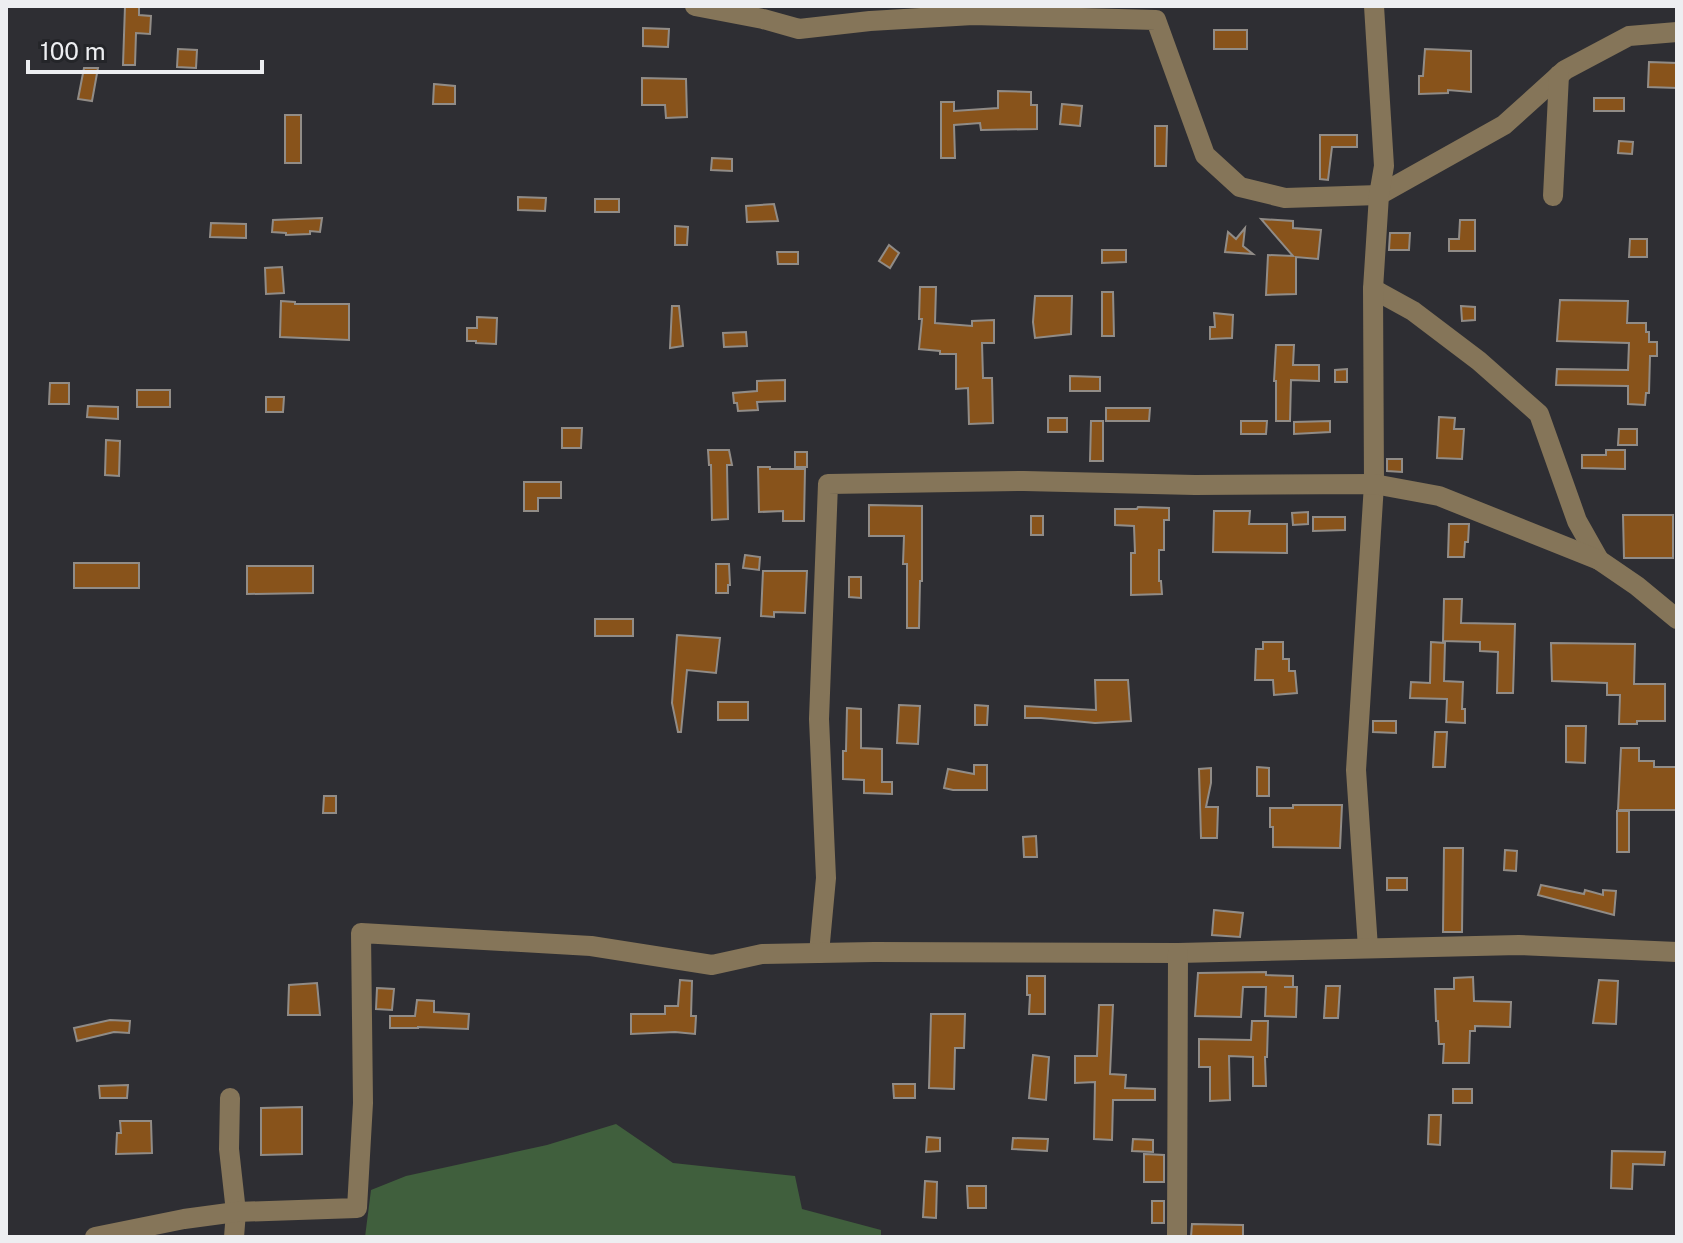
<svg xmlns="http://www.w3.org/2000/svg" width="1683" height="1243" viewBox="0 0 1683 1243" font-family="'Public Sans',sans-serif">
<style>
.green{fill:#405f3d}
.building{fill:#88531b;stroke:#918c87;stroke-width:2}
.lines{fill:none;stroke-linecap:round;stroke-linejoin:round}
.minor{stroke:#857559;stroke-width:20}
</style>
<rect width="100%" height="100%" fill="#2e2e33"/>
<path class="green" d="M616,1124L673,1163L795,1176L802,1209L881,1230V1237H365L371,1190L406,1176L547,1145Z"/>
<g class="building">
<path d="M125,6H139V15L151,16L150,34L136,33L135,65H123Z"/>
<path d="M643,28L669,29L668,47L643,46Z"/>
<rect x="1214" y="30" width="33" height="19"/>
<path d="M178,49L197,50L196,68L177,67Z"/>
<path d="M1425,49L1471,51V92L1448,90V93L1419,94V76H1423Z"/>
<path d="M1649,62L1677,63V88L1648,87Z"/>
<path d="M84,68H98L92,101L78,99Z"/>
<path d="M642,78L686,79L687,117L666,118L665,105H642Z"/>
<path d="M434,84L455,86V104H433Z"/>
<path d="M998,91L1031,92V105H1037V129L981,130L980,123L954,125L955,158H941V102H954V111L998,108Z"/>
<rect x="1594" y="98" width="30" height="13"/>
<path d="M1062,104L1082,106L1080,126L1060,124Z"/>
<rect x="285" y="115" width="16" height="48"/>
<path d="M1155,126H1167L1166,166H1155Z"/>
<path d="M1320,135H1357V147H1332L1328,180L1320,179Z"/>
<path d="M1619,141L1633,142L1632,154L1618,153Z"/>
<path d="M712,158L732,159V171L711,170Z"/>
<path d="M518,197L546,198L545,211L518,210Z"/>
<rect x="595" y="199" width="24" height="13"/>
<path d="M774,204L778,221L747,222L746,206Z"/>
<path d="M322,218L320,232L310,231V234L286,235V233L272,232L273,220Z"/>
<path d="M1261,219L1293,221V228L1321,230L1318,259L1296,257V294L1266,295L1268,255L1293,256Z"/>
<path d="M1460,220H1475V251H1449V239H1459Z"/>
<path d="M211,223L246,224V238L210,237Z"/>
<path d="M675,226L688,227L687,245H675Z"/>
<path d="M1245,228L1243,246L1253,254L1225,252L1228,232L1236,239Z"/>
<path d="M1390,233H1410L1409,250H1389Z"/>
<path d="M1630,239H1647V257H1629Z"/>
<path d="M889,245L899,253L890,268L879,261Z"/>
<path d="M1102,250H1126V262L1102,263Z"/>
<path d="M777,252H798V264H778Z"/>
<path d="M282,267L284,293L266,294L265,268Z"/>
<path d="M920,287H936L935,323L972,326V321L994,320V343H982L983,378H992L993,423L969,424L968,388L956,389V354H940V351L919,349L922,319H919Z"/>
<path d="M1102,292H1113L1114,336H1102Z"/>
<path d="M1035,296H1072L1071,334L1035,338L1033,322Z"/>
<path d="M1560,300L1628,301L1627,323H1646V332H1649V342H1657V356H1650L1649,393H1646L1645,405L1628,404V386L1556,385L1557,369L1628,370L1629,343L1557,341Z"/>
<path d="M281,301L295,302V304H349V340L280,337Z"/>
<path d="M672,306H679L683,346L670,348Z"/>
<path d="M1461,306L1475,307V320L1462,321Z"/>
<path d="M1214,313L1233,315L1232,338L1210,339V327H1215Z"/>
<path d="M477,317L497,318L496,344L476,343V341H467V328H477Z"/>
<path d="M746,332L747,346L724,347L723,333Z"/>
<path d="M1276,345H1294L1293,365H1319V381L1291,380L1290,421H1276V381H1274Z"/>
<path d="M1347,369V382H1335V370Z"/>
<path d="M1070,376L1100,377V391H1070Z"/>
<path d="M785,380V401L757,402L758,410L738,411L737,403H734L733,393L757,391V381Z"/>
<path d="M50,383H69V404H49Z"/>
<rect x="137" y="390" width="33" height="17"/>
<path d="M266,397H284L283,412H266Z"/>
<path d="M88,406L118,407V419L87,417Z"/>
<path d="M1106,408H1150L1149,421H1106Z"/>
<path d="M1439,417L1455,418L1454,429H1464L1462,459L1437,458Z"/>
<rect x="1048" y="418" width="19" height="14"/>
<path d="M1091,421H1103V461H1090Z"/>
<path d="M1241,421H1267L1266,434H1241Z"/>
<path d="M1330,421V432L1294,434V422Z"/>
<path d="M562,428H582L581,448H562Z"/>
<path d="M1619,429H1637V445H1618Z"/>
<path d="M106,440L120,441L119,476L105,475Z"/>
<path d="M708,450H729L732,465H727L728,519L712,520L711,465H709Z"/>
<path d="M1606,450H1625V469L1582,468V455H1606Z"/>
<rect x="795" y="452" width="12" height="15"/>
<path d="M1387,459H1402V472L1387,471Z"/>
<path d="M758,467H770V469H805L804,521H783V511L759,512Z"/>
<path d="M524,482H561V498H538V511H524Z"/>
<path d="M869,505L922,506V581H920L919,628H907V564H903L904,536H869Z"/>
<path d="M1138,507L1169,508V520H1164V550H1159V581H1161L1162,594L1131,595V553H1135L1134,526L1115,525V509H1137Z"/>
<path d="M1214,511H1250L1249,524H1287V553L1213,552Z"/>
<path d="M1308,512V524L1293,525L1292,513Z"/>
<path d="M1623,515H1673V558H1624Z"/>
<rect x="1031" y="516" width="12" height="19"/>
<path d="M1313,517H1345V530L1313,531Z"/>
<path d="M1449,524H1469L1468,542H1465L1464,557H1448Z"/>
<path d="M745,555L760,557L759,570L743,568Z"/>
<rect x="74" y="563" width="65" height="25"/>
<path d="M716,564H729L730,585H728V593H716Z"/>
<path d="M247,566H313V593L247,594Z"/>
<path d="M763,571H807L805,613L774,612V617L761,616Z"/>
<path d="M849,577H861V598L849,597Z"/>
<path d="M1444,599H1462L1461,623L1515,624L1513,693H1497L1498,652L1480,651V642L1443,641Z"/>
<rect x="595" y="619" width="38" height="17"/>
<path d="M677,635L720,638L716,673L687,670L681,732H678L672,703Z"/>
<path d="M1263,642H1283V659H1289V671H1295L1297,693L1274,695L1273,680H1255L1256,649H1263Z"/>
<path d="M1431,642L1445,643L1444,681L1463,682L1462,709H1465V723L1446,722L1447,699L1410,698L1411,682L1430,683Z"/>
<path d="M1551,643L1635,644L1634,684H1665V721H1637V724H1619L1620,695H1607V683L1552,681Z"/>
<path d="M1095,680H1128L1131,721L1095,723L1041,718H1025V706L1096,710Z"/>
<rect x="718" y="702" width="30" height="18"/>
<path d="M899,705L920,706L918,744L897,743Z"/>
<path d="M975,705L988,706L987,725H975Z"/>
<path d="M847,708L861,709V748L882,749V782H892V794L864,793V780L843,779V751H846Z"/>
<path d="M1373,721H1396V733L1373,732Z"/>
<path d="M1566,726H1586L1585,763L1566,762Z"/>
<path d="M1435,732H1447L1445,767H1433Z"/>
<path d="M1621,748H1639V761H1654V767H1677V810H1618Z"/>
<path d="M974,765H987V790H953L944,788L948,769L974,774Z"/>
<path d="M1257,767L1269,768V796H1257Z"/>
<path d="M1211,768V783L1206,807H1218L1217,838H1201L1199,769Z"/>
<path d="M324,796H336V813H323Z"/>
<path d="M1293,805H1342L1340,848L1273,847V827H1270V808H1293Z"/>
<rect x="1617" y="811" width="12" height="41"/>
<path d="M1036,836L1037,857H1024L1023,837Z"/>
<path d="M1444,848H1463L1462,932H1443Z"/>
<path d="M1505,850L1517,851L1516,871L1504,870Z"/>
<rect x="1387" y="878" width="20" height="12"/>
<path d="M1541,885L1584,894L1585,890L1603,895V890L1616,891L1614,915L1538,895Z"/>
<path d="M1214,910L1243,913L1240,937L1212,935Z"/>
<path d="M1266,972V975L1293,976V987H1284H1297L1296,1017L1265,1016L1266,987H1243L1241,1017L1195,1016L1198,973Z"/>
<path d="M1027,976H1045V1014H1029L1030,995H1027Z"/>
<path d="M1473,977L1474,1001L1511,1002L1510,1027L1475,1026V1031H1470L1469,1063H1443L1444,1044H1439L1438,1021H1436L1435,989H1454V978Z"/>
<path d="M680,980L692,981L691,1016H696L695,1034L675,1032L631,1034V1014H665V1006H678Z"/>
<path d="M1599,980L1618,981L1616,1024L1593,1023Z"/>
<path d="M317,983L320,1015H288L289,985Z"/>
<path d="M1326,986H1340L1338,1018H1324Z"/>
<path d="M377,988L394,989L392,1010L376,1009Z"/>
<path d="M417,1000L434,1001V1012L469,1014L468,1029L418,1027V1028H390V1016H415Z"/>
<path d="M1099,1005H1113L1110,1074L1126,1075L1125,1088L1155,1089V1100H1113L1112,1140L1094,1139L1095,1082L1075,1083V1056H1097Z"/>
<path d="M931,1014H965L964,1048H955L954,1089L929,1088Z"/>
<path d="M110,1020L130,1021L129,1033L114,1032L77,1041L74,1028Z"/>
<path d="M1252,1021H1268L1267,1057H1265L1266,1086H1253V1057L1229,1056L1230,1100L1210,1101V1067H1199V1039L1251,1040Z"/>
<path d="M1033,1055L1049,1057L1046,1100L1029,1098Z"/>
<path d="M893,1084H915V1098H894Z"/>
<path d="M128,1085L127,1098H100L99,1086Z"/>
<rect x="1453" y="1089" width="19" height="14"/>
<path d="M302,1107V1154L261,1155V1108Z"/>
<path d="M1429,1115H1441L1440,1145L1428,1144Z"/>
<path d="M120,1121H151L152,1153L116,1154L117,1133H121Z"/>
<path d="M927,1137L940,1138V1151L926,1152Z"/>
<path d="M1013,1138L1048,1139L1047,1151L1012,1149Z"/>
<path d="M1133,1139L1153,1140V1152L1132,1151Z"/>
<path d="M1612,1151L1665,1152L1664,1165L1633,1164L1632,1189L1611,1188Z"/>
<path d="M1144,1154L1164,1155V1182H1144Z"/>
<path d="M925,1181L937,1182L936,1218L923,1217Z"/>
<path d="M967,1186H986V1208H968Z"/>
<rect x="1152" y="1201" width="12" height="22"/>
<path d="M1192,1224L1243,1225V1237H1191Z"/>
</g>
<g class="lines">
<g class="minor">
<path d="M695,6L763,19L799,29L870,21L973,15L1156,20L1205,155L1240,187L1285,198L1379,195L1504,125L1565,70L1629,36L1677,32"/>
<path d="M1553,196L1559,75"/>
<path d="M1373,289L1413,311L1479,361L1539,414L1577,521L1599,560"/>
<path d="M1368,948L1356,770L1374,484L1373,289L1379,195L1384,166L1374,6"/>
<path d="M819,953L826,878L819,719L828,484L1024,481L1195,485L1374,484L1439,496L1599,560L1637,586L1677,619"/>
<path d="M230,1098L229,1149L236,1212L234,1237"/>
<path d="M95,1237L184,1219L236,1212L357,1208L363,1103L361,933L591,946L712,965L762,954L874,952L1178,953L1519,945L1677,952"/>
<path d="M1177,1237L1178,953"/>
</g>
</g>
<rect width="1683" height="1243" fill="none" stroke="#edeef1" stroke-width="16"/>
<path d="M28 60v12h234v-12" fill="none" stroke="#edeef1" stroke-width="4"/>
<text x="40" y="60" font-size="24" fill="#edeef1" stroke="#242529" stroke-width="6" paint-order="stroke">100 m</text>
</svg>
